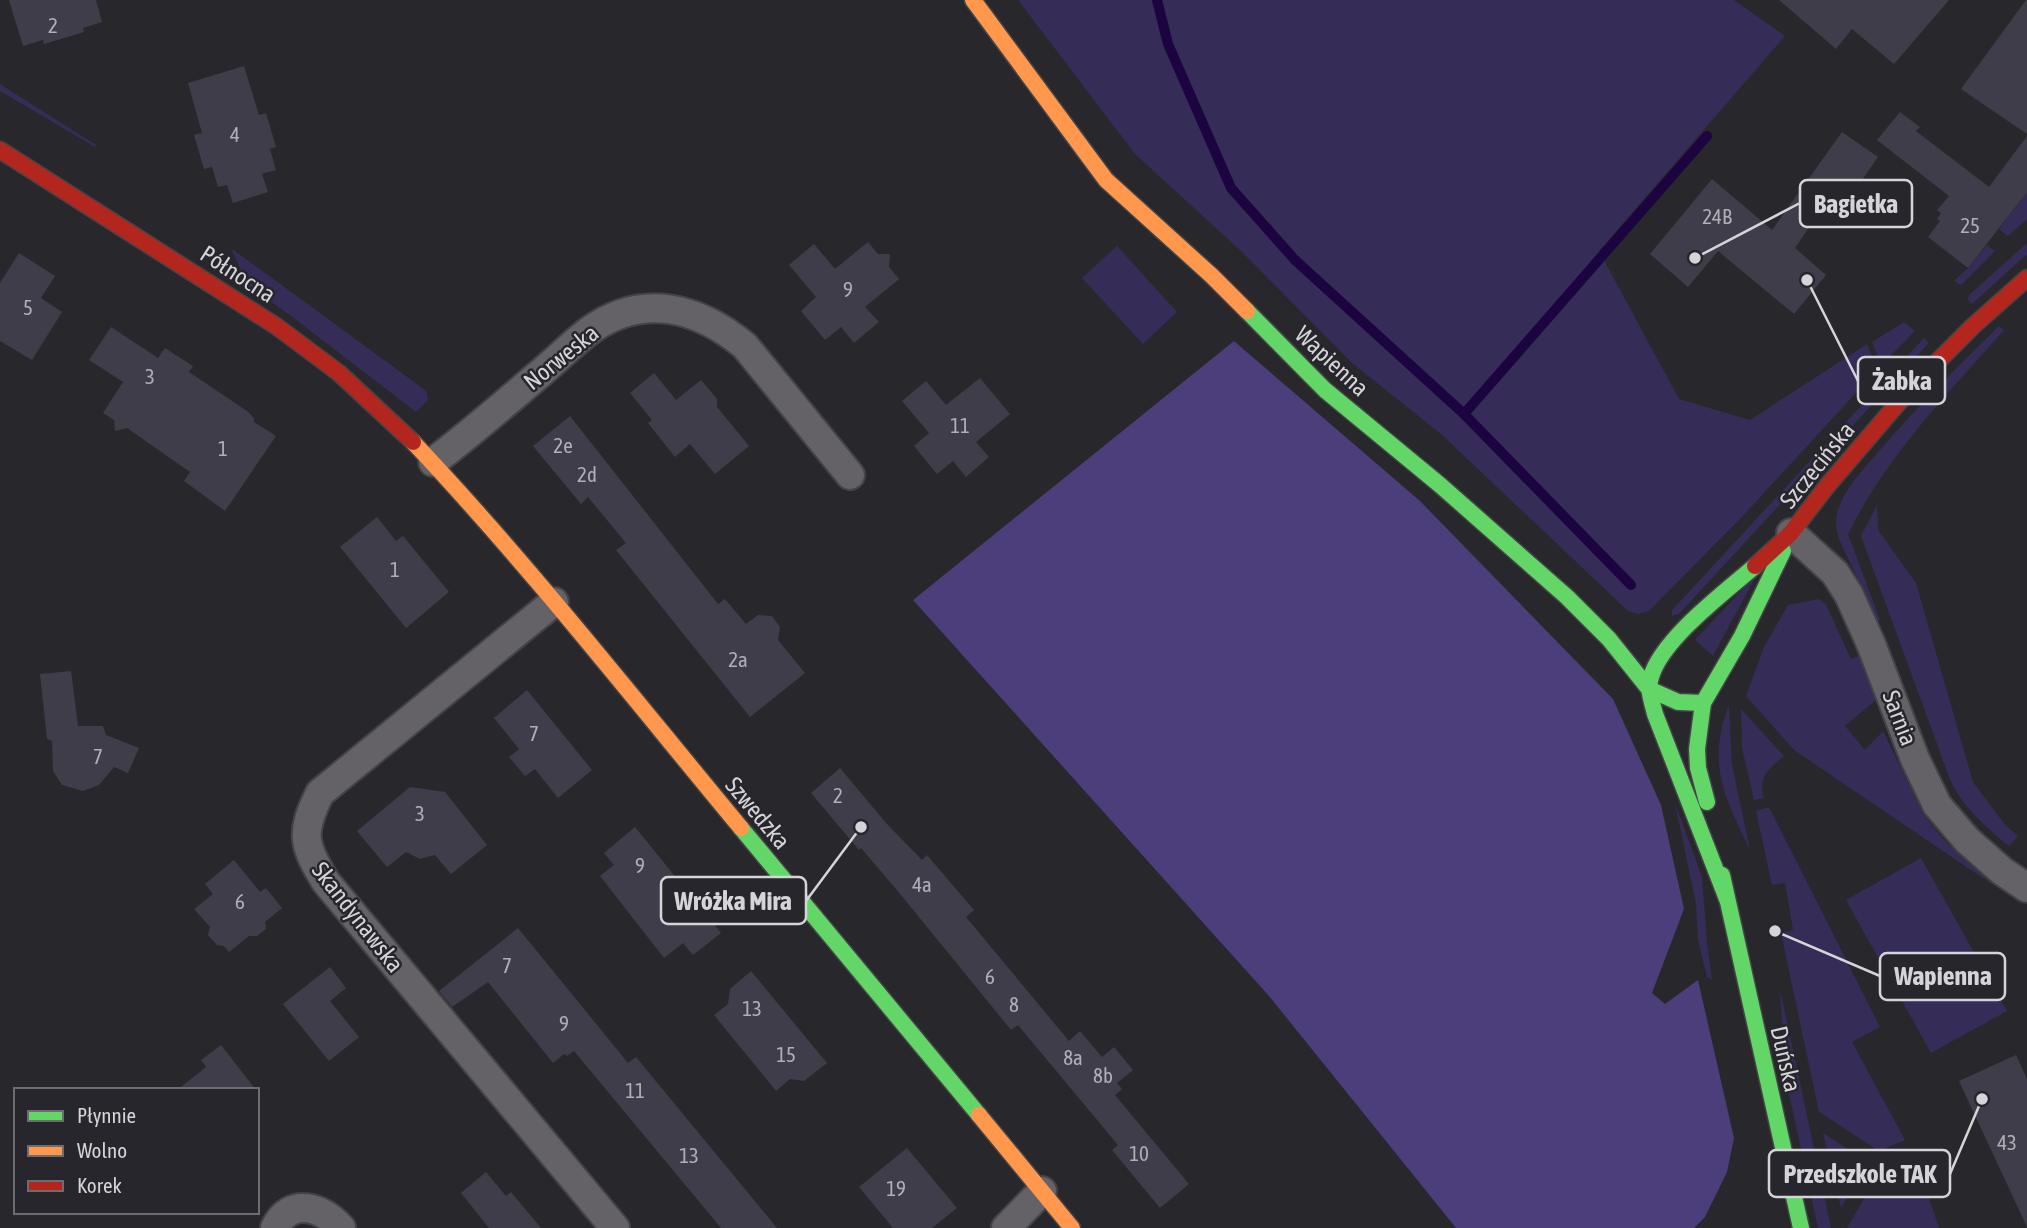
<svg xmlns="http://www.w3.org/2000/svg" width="2027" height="1228" viewBox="0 0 2027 1228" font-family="'Asap Condensed',sans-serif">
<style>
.green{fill:#362c58}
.forest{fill:#4b3e7a}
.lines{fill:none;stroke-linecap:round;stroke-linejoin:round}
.stream{stroke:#1b043f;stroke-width:10}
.building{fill:#403d4a}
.street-casing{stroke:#444447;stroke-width:32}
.fast-casing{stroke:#444447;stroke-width:19}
.slow-casing{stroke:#444447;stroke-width:19}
.jam-casing{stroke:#444447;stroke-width:19}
.street{stroke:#646266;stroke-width:28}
.fast{stroke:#63d668;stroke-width:16}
.slow{stroke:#ff974d;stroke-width:16}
.jam{stroke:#b3261e;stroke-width:16}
.labels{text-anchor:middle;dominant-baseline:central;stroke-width:5;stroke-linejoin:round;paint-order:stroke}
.number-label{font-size:21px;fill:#b0afb5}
.street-label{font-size:24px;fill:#d5d5d9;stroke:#27262c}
.leader{fill:none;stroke:#d5d5d9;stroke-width:2.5}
.callout-dot{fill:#d5d5d9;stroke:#27262c;stroke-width:2.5}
.callout{fill:#27262c;stroke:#d5d5d9;stroke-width:2.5}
.callout-label{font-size:26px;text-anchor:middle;font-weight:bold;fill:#d5d5d9}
</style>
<rect width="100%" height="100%" fill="#28272b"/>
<g class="green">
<path d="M1018,0H1734L1785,36L1599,251L1679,399L1750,420L1867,344L1877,370L1741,518L1649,611L1638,614L1628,611L1441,434L1352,363L1241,251L1135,154Z"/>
<path d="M0,84L96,145L95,147L0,91Z"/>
<path d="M2027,192V219L2008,236L1999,229Z"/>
<path d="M2027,243V254L1972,304L1968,300L1969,295Z"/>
<path d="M1987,245L1995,251L1961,285L1954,281L1968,268Z"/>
<path d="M1117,246L1177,312L1143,344L1082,278Z"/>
<path d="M231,248L421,387L427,392L428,400L416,412L287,313L248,286Z"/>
<path d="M1904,322L1915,331L1881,365L1872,342Z"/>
<path d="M1999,326L2004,330C1945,397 1889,453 1848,534L1880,620L1877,621L1839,539C1836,528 1834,519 1839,508C1846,486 1865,468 1879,451C1917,407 1957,367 1999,326Z"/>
<path d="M1924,338L1929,343L1679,614L1672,616V610Z"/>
<path d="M1877,505L1878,530L1916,583L1973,782L2006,826L2018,836L2009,846C1984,826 1959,804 1948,774L1861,536Z"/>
<path d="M1757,574L1713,656L1695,640Z"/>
<path d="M1819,599L1826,605L1851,659L1861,655L1878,698L1845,726L1865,750L1883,731L1924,815L1947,843L1993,885L1794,750L1746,696L1764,647L1788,605Z"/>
<path d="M1729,705L1732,765L1750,850C1725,797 1706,765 1729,705Z"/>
<path d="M1741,709L1784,756C1770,768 1757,777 1764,798L1754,800L1742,748Z"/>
<path d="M1675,803L1702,877L1707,942L1712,980L1707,977L1698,940L1696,904Z"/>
<path d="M1769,807L1880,1027L1852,1042L1905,1140L1879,1151L1819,1112L1781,933L1793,930L1785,883L1772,885L1756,811Z"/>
<path d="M1921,858L2007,1011L1931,1053L1846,900Z"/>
<path d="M1780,989L1831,1228H1818L1785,1075Z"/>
<path d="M1823,1133L1868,1162L1841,1208Z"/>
<path d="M1911,1160L1928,1195L1939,1228H1847L1881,1169Z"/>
</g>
<path class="forest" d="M1234,341L1420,501L1613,699L1661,805L1684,909L1652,993L1665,1004L1698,980L1734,1138L1727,1172L1705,1217L1694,1228H1456L1269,996L913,600Z"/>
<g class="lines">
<g class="stream">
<path d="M1157,0L1168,44L1231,188L1295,260L1464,414L1631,585"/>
<path d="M1464,414L1707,136"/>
</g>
</g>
<g class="building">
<path d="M9,0H96L102,22L83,28L84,32L44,44L43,40L23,46Z"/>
<path d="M1779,0H1949L1894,64L1852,29L1836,49Z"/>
<path d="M2026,0H2027V134L1961,89Z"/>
<path d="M244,66L259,115L266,113L276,147L270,149L276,170L262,174L268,192L233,203L227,185L218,187L212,167L204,169L194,135L202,133L188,83Z"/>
<path d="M1900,112L1920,127L1916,131L1989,187L2027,136V192L1968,268L1928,237L1940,221L1937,219L1941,213L1937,210L1949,196L1877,140Z"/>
<path d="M1842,132L1878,157L1838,215L1824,205L1795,248L1826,275L1794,314L1718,251L1688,287L1650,254L1712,179L1772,230Z"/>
<path d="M868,242L878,254H890L889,267L899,279L865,307L879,322L854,343L841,327L825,340L801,311L816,297L789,265L814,244L835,269Z"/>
<path d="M19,253L55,276L41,298L62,312L32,360L0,341V283Z"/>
<path d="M111,327L158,358L165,348L193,366L189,372L247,411L254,418V422L276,436L225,511L184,481L190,472L127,428L115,431L114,420L103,413L123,382L89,360Z"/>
<path d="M654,373L676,400L701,380L717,399V407L749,446L715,474L690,444L675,457L648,423L652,420L630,393Z"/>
<path d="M980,378L1010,414L976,442L989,457L966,477L953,461L937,474L914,446L929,433L902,401L926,381L946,405Z"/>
<path d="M570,416L718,604L725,599L746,624L758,615L772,616L780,627L778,640L805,673L750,717L616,550L626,543L588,497L581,504L533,446Z"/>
<path d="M377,517L396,541L403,536L449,592L406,628L340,547Z"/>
<path d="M71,671L78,726H103L106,735L139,748L128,773L114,767L99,785L83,791L62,785L53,771L52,741L47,739L40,674Z"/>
<path d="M527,690L592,770L558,798L535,769L525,776L509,757L519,749L494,718Z"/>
<path d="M840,768L886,823L922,860L927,855L974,910L966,917L1069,1041L1080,1031L1102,1057L1114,1047L1133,1070L1117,1083L1122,1089L1115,1095L1189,1184L1160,1208L1112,1150L1118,1145L1018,1025L1011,1030L901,895L861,848L859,850L811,793Z"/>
<path d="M410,787L445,792L487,845L451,874L435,855L420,859L406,852L387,867L357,831Z"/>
<path d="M635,827L721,933L693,955L683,943L664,958L600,876L614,865L604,853Z"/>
<path d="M234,860L260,892L266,888L282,908L265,922L266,929L257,936H249L229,952L224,946L217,945L208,935L210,927L194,909L213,894L205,884Z"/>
<path d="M518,928L628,1063L636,1057L777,1228H721L574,1051L567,1056L564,1054L553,1063L488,982L452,1007L439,991Z"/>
<path d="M330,967L346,988L330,1001L359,1037L329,1061L283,1004Z"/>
<path d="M751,971L827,1063L804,1081L790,1079L776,1091L714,1015L728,1004L730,989Z"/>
<path d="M221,1045L256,1090H177L206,1067L201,1060Z"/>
<path d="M2016,1055L2027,1079V1227L1959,1081Z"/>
<path d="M907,1148L957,1208L932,1228H893L859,1187Z"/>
<path d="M486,1172L506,1196L511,1192L541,1228H489L461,1193Z"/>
</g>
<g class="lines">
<defs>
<g id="street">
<path d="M433,462C469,435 502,406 536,377C554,362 571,345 589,331C642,292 698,307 745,346L850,475"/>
<path d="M1791,533L1835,573L1849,595L1871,644L1915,759L1937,805L1967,840L2002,871L2027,888"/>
<path d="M554,602L320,793C300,833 303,845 326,882L615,1228"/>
<path d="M275,1228C290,1196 322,1207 341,1228"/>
<path d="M1006,1228L1042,1191"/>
</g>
<g id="fast">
<path d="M1247,311L1325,390L1440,485L1567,597L1609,639L1649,689L1678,702L1703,703"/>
<path d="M1707,802L1698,768L1697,749L1703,703L1742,636L1783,551"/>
<path d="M741,828L979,1115"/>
<path d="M1722,875L1801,1228"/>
<path d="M1727,899L1655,714C1652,702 1647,689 1651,677C1662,639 1725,592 1755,566"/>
</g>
<g id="slow">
<path d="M973,0L1106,180L1212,276L1247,311"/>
<path d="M413,442C529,565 633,698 741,828"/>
<path d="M979,1115L1072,1228"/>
</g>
<g id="jam">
<path d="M0,150L276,326L339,373L413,442"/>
<path d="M1755,566L1791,533L1827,486L1911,388L1972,327L2027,278"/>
</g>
</defs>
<use href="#street" class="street-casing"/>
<use href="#fast" class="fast-casing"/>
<use href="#slow" class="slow-casing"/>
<use href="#jam" class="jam-casing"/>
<use href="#street" class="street"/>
<use href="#fast" class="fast"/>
<use href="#slow" class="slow"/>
<use href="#jam" class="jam"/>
</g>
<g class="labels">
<g class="number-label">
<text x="53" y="25">2</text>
<text x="235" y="134">4</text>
<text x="1717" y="216">24B</text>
<text x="1970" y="225">25</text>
<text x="848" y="289">9</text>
<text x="28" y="307">5</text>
<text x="150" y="376">3</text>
<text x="960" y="425">11</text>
<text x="563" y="445">2e</text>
<text x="223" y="448">1</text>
<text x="587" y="474">2d</text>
<text x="395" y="569">1</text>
<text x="738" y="659">2a</text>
<text x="534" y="733">7</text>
<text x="98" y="756">7</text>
<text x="838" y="795">2</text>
<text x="420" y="813">3</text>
<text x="640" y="865">9</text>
<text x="922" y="884">4a</text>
<text x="240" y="901">6</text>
<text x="507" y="965">7</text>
<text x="990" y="976">6</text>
<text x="1014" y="1004">8</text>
<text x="752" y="1008">13</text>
<text x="564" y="1023">9</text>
<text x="786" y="1054">15</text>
<text x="1073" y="1057">8a</text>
<text x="1103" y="1075">8b</text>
<text x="635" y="1090">11</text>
<text x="2007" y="1142">43</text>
<text x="1139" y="1153">10</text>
<text x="689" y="1155">13</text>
<text x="896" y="1188">19</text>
</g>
<g class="street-label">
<text transform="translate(238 274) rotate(33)">Północna</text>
<text transform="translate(561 357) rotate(-39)">Norweska</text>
<text transform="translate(1332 361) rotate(43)">Wapienna</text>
<text transform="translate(1817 465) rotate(-51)">Szczecińska</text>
<text transform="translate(1900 718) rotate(69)">Sarnia</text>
<text transform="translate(758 813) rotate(50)">Szwedzka</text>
<text transform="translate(358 917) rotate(52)">Skandynawska</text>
<text transform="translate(1786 1059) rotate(77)">Duńska</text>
</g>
</g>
<path class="leader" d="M1695 258L1800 203M1807 280L1858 381M861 827L806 901M1775 931L1880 976M1982 1099L1950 1174"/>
<g class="callout-dot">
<circle cx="1695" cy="258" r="7"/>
<circle cx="1807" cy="280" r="7"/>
<circle cx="861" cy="827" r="7"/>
<circle cx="1775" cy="931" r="7"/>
<circle cx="1982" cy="1099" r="7"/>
</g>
<g class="callout">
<rect x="1800" y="180" width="112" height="47" rx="7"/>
<rect x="1858" y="357" width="87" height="47" rx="7"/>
<rect x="661" y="877" width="145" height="47" rx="7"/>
<rect x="1880" y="953" width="125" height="47" rx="7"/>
<rect x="1769" y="1150" width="181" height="47" rx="7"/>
</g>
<g class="callout-label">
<text x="1856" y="213">Bagietka</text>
<text x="1902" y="390">Żabka</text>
<text x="733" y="910">Wróżka Mira</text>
<text x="1943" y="985">Wapienna</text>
<text x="1860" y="1183">Przedszkole TAK</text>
</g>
<rect x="14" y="1088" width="245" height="126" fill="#27262c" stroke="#6d6c71" stroke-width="2"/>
<rect x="28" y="1111" width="35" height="10" fill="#63d668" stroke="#6d6c71" stroke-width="2"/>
<text x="77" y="1123" font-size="21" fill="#d5d5d9">Płynnie</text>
<rect x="28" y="1146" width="35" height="10" fill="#ff974d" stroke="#6d6c71" stroke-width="2"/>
<text x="77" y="1158" font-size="21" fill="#d5d5d9">Wolno</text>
<rect x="28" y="1181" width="35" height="10" fill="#b3261e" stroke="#6d6c71" stroke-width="2"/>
<text x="77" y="1193" font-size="21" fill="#d5d5d9">Korek</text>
</svg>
